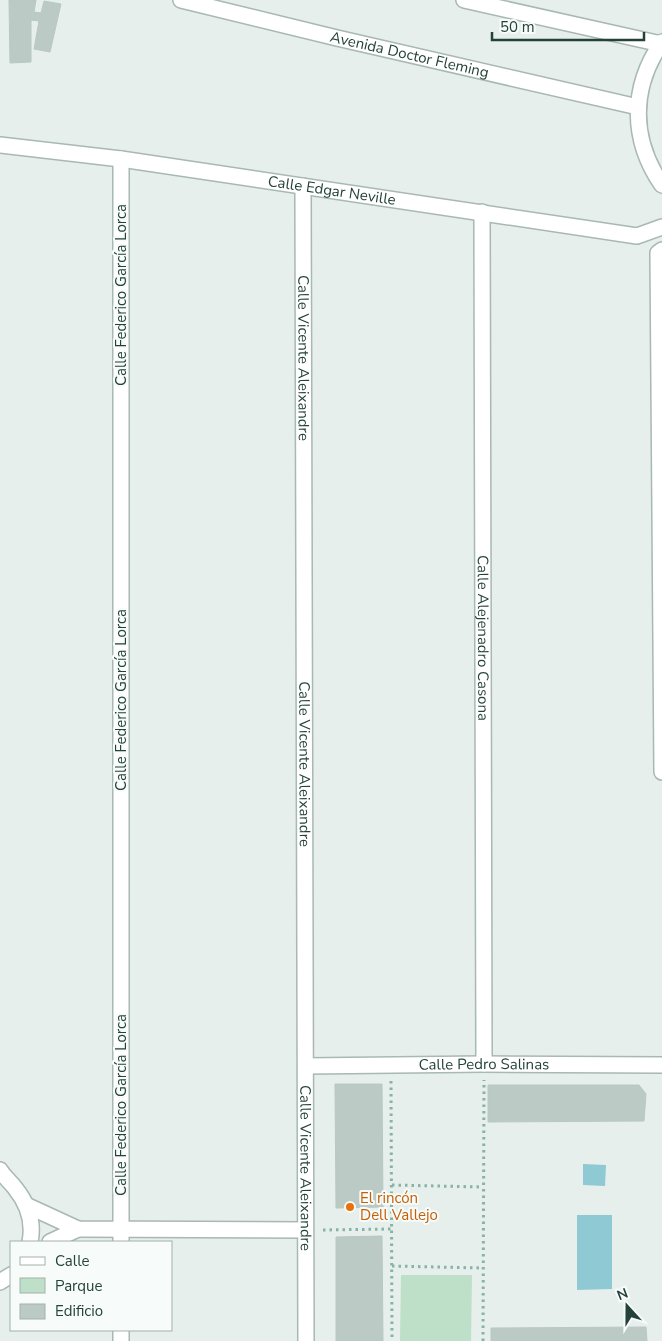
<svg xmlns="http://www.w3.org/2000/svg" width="662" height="1341" viewBox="0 0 662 1341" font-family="'Nunito Sans',sans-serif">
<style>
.park{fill:#bfe0c8}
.water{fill:#8ec9d4}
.building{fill:#bbcac4;stroke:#b8c9c2}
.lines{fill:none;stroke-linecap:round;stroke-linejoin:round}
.minor-casing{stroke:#a8b8b2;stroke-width:18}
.tertiary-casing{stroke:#a8b8b2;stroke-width:18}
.path{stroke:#86b3a5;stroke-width:3;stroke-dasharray:2.5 4;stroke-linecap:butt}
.minor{stroke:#fff;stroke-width:15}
.tertiary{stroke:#fff;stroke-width:15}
.food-dot{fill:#e8710a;stroke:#f7fbf9;stroke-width:2}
.labels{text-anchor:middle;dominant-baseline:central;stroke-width:4;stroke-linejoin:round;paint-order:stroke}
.street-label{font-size:15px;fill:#24423a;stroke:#f7fbf9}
.food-label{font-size:15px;fill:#c56008;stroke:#f7fbf9;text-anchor:start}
</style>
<rect width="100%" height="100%" fill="#e6efeb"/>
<path class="park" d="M401,1275H472L471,1341H400Z"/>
<g class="water">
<path d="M583,1164L606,1165L605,1186L583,1185Z"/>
<path d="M577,1215H612V1289L577,1290Z"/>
</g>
<g class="building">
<path d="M9,0H36L34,12L41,13L44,1L61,4L50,52L34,49L39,21L31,20V62L10,63Z"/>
<path d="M335,1084H382L383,1207L336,1208Z"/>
<path d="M488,1085H639L646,1094L644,1121L488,1122Z"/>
<path d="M382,1236L383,1341H336V1237Z"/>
<path d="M646,1327L647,1341H491V1328Z"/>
</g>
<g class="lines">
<defs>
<g id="minor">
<path id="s1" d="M181,0L337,38L638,107"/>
<path d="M464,0L661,44"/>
<path d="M662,42C630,88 631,140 662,185"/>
<path id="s2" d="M0,145L121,159L637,236L662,227"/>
<path id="s3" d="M303,186L306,1341"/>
<path id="s4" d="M482,212L484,1064"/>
<path d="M662,250L658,253L662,772"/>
<path id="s5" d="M306,1066L484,1064L662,1065"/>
<path d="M28,1206L78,1229L305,1230"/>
<path d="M50,1242L78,1229"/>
<path d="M121,1242V159"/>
<path d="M121,1330V1341"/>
</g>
<g id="tertiary">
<path d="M0,1170C4,1177 10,1181 15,1188C28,1204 34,1222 30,1242"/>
<path d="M0,1282L11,1275"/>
</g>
</defs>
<use href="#minor" class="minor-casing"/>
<use href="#tertiary" class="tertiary-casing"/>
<g class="path">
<path d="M391,1081L392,1341"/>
<path d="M392,1185L483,1187"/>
<path d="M323,1230L392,1229"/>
<path d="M392,1266L483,1268"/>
<path d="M483,1341L484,1080"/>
</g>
<use href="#minor" class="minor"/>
<use href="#tertiary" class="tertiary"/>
</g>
<circle class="food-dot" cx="350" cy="1207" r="5"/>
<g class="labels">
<g class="street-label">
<text stroke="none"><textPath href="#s1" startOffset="235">Avenida Doctor Fleming</textPath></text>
<text stroke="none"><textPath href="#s2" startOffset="335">Calle Edgar Neville</textPath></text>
<text transform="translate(121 295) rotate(-90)">Calle Federico García Lorca</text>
<text stroke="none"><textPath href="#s3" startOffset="172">Calle Vicente Aleixandre</textPath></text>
<text stroke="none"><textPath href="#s4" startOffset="426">Calle Alejenadro Casona</textPath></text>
<text transform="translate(121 700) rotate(-90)">Calle Federico García Lorca</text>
<text stroke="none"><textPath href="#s3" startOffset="578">Calle Vicente Aleixandre</textPath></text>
<text stroke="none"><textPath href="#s5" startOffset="178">Calle Pedro Salinas</textPath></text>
<text transform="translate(121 1105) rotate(-90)">Calle Federico García Lorca</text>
<text stroke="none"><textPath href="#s3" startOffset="982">Calle Vicente Aleixandre</textPath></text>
</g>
<g class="food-label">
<text x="360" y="1198">El rincón<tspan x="360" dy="17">Dell Vallejo</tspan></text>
</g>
</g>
<rect x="10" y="1241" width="162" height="90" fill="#f7fbf9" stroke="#a3b1ad"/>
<rect x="20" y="1257" width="25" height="8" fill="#ffffff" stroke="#a3b1ad"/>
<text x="55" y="1266" font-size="15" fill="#24423a">Calle</text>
<rect x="20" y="1278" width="25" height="15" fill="#bfe0c8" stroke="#a3b1ad"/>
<text x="55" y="1291" font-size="15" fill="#24423a">Parque</text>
<rect x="20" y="1304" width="25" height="15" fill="#bbcac4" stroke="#a3b1ad"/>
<text x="55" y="1316" font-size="15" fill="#24423a">Edificio</text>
<g transform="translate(627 1306) rotate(339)" stroke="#f7fbf9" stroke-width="4" paint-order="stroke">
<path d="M0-4L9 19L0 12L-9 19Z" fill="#24423a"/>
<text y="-8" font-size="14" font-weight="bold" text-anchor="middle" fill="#24423a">N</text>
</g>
<path d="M492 32v8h152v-8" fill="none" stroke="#24423a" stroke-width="2.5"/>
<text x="500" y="32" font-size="15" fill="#24423a" stroke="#f7fbf9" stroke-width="4" paint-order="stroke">50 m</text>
</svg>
